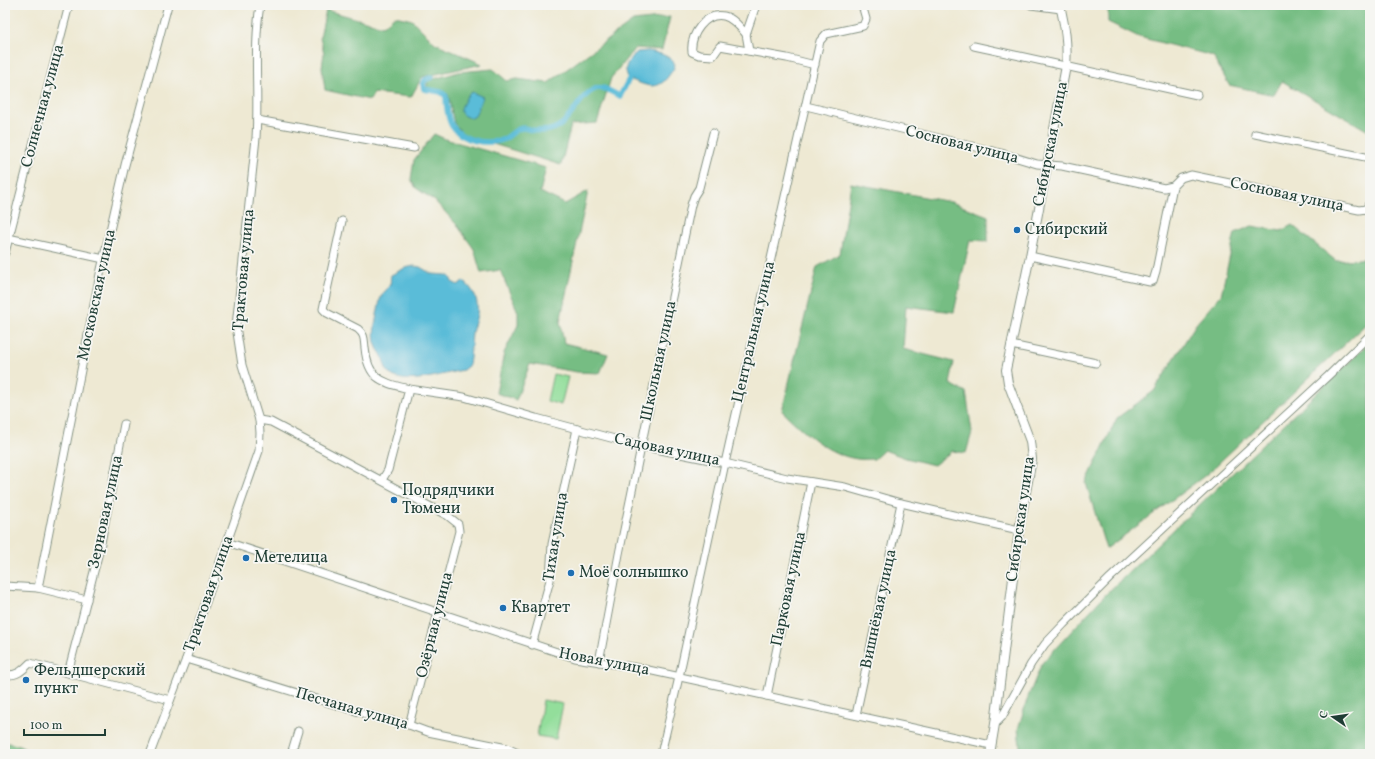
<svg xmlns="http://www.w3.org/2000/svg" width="1375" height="759" viewBox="0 0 1375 759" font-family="Vollkorn,serif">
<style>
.green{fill:#93de9b;stroke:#598e68}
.forest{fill:#76bd83;stroke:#4a7d5c}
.water{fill:#5abcd8;stroke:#3c7c86}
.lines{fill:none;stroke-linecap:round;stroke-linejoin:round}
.canal{stroke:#5abcd8;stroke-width:5.5}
.minor-casing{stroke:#869384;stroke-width:9}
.tertiary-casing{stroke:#869384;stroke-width:10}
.minor{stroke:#fff;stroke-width:7}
.tertiary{stroke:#fff;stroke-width:8}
.poi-dot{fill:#1f6fb2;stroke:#f6f6f2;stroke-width:1.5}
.labels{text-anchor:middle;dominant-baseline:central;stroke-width:3.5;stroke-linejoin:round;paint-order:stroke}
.street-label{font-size:16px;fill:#1f3d34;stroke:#f6f6f2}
.poi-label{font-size:16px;fill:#1f3d34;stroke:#f6f6f2;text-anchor:start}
</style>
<rect width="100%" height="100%" fill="#f6f6f2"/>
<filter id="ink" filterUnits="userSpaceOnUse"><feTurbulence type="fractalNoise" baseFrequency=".025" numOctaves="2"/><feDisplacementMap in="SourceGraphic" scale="8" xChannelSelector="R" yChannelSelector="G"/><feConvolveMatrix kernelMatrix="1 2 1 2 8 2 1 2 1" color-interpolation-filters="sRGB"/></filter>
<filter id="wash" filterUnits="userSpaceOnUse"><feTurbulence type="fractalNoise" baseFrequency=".012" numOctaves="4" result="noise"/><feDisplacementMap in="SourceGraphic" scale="16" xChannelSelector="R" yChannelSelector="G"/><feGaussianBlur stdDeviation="0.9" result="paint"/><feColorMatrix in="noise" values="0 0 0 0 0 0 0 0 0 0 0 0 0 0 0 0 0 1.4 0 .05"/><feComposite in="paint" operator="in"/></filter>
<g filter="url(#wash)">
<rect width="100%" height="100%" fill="#eee9d3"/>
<g class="green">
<path d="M553,374L568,377L561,405L547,401Z"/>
<path d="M543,700L563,704L556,739L537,736Z"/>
</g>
<g class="forest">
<path d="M1108,5H1370V132L1282,81L1274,95L1229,85L1213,56L1139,37L1108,22Z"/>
<path d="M326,10L383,26L395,16L412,20L435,43L482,64L422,77L411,97L374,93L370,100L325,90L322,67L324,53L320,38Z"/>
<path d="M670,17L662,50L635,48L611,78L597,123L571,125L561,165L464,135L454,123L448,94L427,88V81L459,72L493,69L507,81L517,79L548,83L633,21Z"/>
<path d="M434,134L445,139L546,168L540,192L565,204L588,191L560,322L564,343L608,354L600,373L577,372L530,364L516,400L496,393L504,353L518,325V312L500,270L481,273L474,249L457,225L435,201L416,188L411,179L414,160Z"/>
<path d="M851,183L951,202L988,216V241L970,240L954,312L906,306L903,349L954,362L950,384L966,392L972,432L966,453L952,451L934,465L906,458L884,450L874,459C867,459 859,460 852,458C824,452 802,430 782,411L817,267L840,254Z"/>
<path d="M1292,225L1336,261L1370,258V320L1207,474L1106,549L1086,483L1117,418L1154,391L1196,324L1221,295L1235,233L1252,226L1281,231Z"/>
<path d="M1370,342V754H1021L1018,729L1028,697L1042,663L1103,597Z"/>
<path d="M5,742L20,746L33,754H5Z"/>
</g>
<g class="water">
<path d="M648,51C659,53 669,55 675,64C674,70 671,72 667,78C656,92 643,84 629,79C622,66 628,62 637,52Z"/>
<path d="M472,92L483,97L475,116L472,118C460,116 458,112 464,102C466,97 468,94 472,92Z"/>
<path d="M414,266L420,267L432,274L447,275L450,277L452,282L458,285L463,281C474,289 479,301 477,314C476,321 473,327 472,333C471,343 471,354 469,365L463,370C445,373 403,388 389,373C385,369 384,361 382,356C380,352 377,349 376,345C371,335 378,312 380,300C382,292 387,291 390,284C391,282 390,278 391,275L405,268Z"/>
</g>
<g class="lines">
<path class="canal" d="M432,77L425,80L423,84L424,89L441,92L446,96C446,104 448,120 452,126C463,141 485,145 502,140C510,137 515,128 523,128C526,128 530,130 532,130C541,132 551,131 559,126C573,118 581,92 598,88C605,86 613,94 620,96L629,79"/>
</g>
</g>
<g filter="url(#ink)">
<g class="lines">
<defs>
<g id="minor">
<path d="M1031,5L1061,9"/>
<path d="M746,34C740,27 733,18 724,16C705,12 690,35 692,52L699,55L713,56L720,46L787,58L815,65"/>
<path d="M974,46L1197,95"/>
<path d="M749,51L746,34L756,5"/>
<path d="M806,106L1001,153L1037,164L1062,166L1164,188L1173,186L1181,178L1191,175L1359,210L1366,209L1370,202"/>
<path d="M257,120L414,148"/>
<path d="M1255,134L1370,158"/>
<path d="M342,221L323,309L327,313L358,329C365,335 364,339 365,348C368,380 382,382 409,389"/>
<path d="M8,238L104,259"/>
<path d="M5,253L69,5"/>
<path d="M1030,256L1150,282L1153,281L1156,271L1173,186"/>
<path d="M1011,345L1096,363"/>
<path d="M259,420L271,422L448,516L458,524L459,531L409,725"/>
<path d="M382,480L388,470L409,389L464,397L536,418L641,446L725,463L787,478L845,487L901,503L1019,530"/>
<path d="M227,542L575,658L639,668L991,745"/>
<path d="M5,586L38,588L87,600"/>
<path d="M38,588L100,274L125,165L168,5"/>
<path d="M532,645L550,580L552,544L577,429"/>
<path d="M186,659L382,719L409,725L428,732L507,748L520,754"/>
<path d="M599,662L619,554L691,205L694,196L699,188L713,133"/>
<path d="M68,673L100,548L124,424"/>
<path d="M5,675C17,676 22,671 30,663L170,700"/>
<path d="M767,696L811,482"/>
<path d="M856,715L901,503"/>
<path d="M995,724L1002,717L1031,664L1045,644L1064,624L1110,578L1328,376L1370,335"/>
<path d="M150,754L186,659L259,451L260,433L259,420L242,365L236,326L256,138C259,93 253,49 260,5"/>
<path d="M291,754L298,731"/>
<path d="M661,754L679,677L725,463L820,41L826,34L863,26L866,19L862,5"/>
</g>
<path id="tertiary" d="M990,754L995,724L1019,530L1032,459L1030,441L1008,383L1006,370L1030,256L1066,66C1068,43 1065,27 1060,5"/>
</defs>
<use href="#minor" class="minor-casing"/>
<use href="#tertiary" class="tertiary-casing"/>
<use href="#minor" class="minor"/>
<use href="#tertiary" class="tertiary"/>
</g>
</g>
<g class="poi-dot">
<circle cx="1017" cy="230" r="4"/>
<circle cx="394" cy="500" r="4"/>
<circle cx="246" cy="558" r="4"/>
<circle cx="571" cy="573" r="4"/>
<circle cx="503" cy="608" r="4"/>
<circle cx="26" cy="680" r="4"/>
</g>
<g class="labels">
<g class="street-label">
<text transform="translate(43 106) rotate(-75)">Солнечная улица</text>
<text transform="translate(1051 144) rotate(-79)">Сибирская улица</text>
<text transform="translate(962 145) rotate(14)">Сосновая улица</text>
<text transform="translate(1287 195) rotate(12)">Сосновая улица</text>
<text transform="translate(244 270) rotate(-85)">Трактовая улица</text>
<text transform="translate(97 295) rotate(-78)">Московская улица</text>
<text transform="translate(754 332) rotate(-77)">Центральная улица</text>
<text transform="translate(659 361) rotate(-78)">Школьная улица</text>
<text transform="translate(667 450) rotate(12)">Садовая улица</text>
<text transform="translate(106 512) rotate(-78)">Зерновая улица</text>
<text transform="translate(1021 519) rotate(-82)">Сибирская улица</text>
<text transform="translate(556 537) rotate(-81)">Тихая улица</text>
<text transform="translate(789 589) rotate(-78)">Парковая улица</text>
<text transform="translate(209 594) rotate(-71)">Трактовая улица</text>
<text transform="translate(879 609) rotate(-78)">Вишнёвая улица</text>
<text transform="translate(435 625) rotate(-76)">Озёрная улица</text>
<text transform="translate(604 662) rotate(11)">Новая улица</text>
<text transform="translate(352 709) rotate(16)">Песчаная улица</text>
</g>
<g class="poi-label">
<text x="1025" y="230">Сибирский</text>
<text x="402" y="491">Подрядчики<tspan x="402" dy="18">Тюмени</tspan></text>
<text x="254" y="558">Метелица</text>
<text x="579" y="573">Моё солнышко</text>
<text x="511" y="608">Квартет</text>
<text x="34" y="671">Фельдшерский<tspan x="34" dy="18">пункт</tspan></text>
</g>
</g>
<rect width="1375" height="759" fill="none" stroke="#f6f6f2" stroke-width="20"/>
<g transform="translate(1333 717) rotate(283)" stroke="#f6f6f2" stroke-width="3" paint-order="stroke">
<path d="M0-3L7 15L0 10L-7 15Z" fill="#1f3d34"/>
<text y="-6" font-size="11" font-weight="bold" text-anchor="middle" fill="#1f3d34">С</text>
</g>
<path d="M24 729v6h81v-6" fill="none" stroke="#1f3d34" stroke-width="2"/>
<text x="30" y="729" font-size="12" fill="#1f3d34" stroke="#f6f6f2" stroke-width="3" paint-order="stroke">100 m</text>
</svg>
